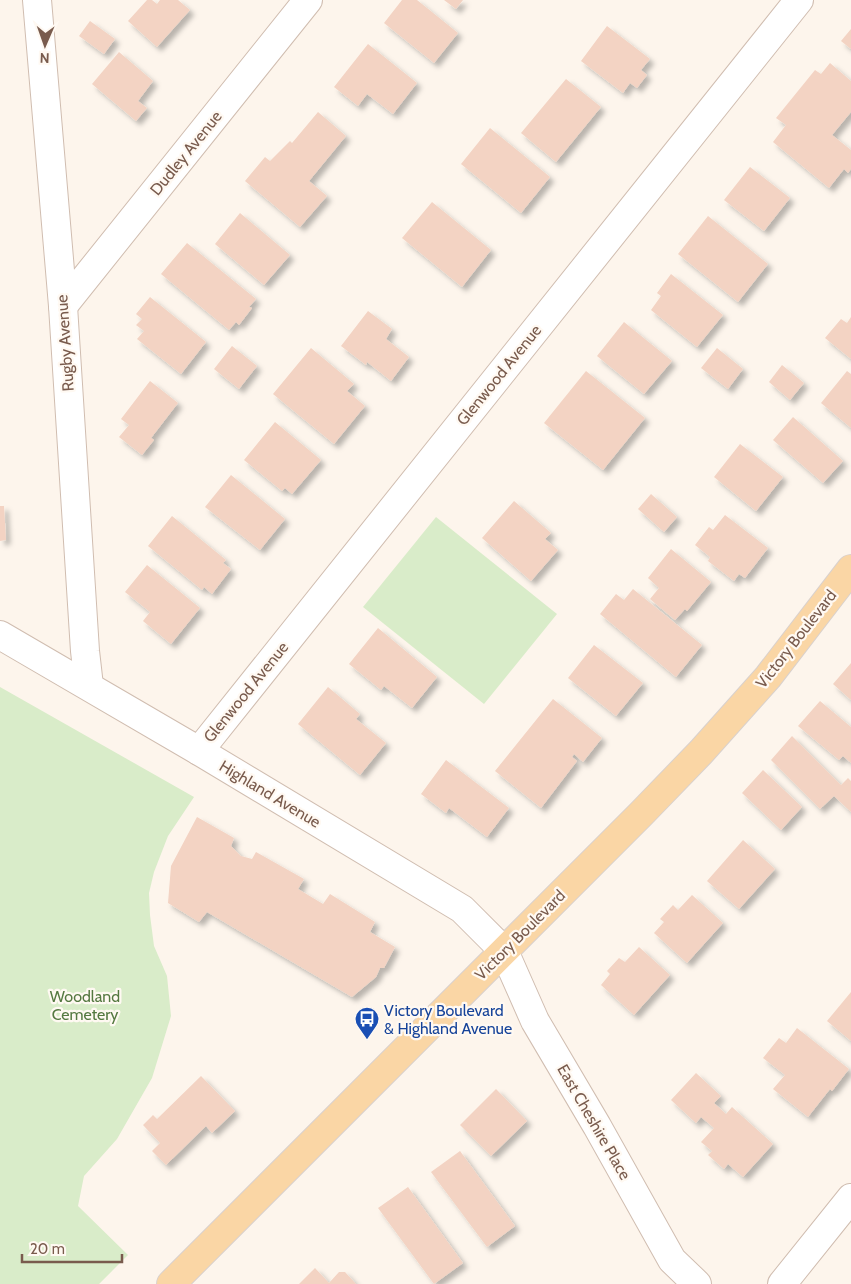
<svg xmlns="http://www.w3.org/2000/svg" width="851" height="1284" viewBox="0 0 851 1284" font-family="Cabin,sans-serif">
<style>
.green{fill:#d9ecc9}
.building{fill:#f3d3c3;filter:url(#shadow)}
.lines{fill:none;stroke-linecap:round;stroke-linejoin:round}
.minor-casing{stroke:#d0bdb0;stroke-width:30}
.major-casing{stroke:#d9d1cd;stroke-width:30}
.minor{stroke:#fff;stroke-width:28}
.major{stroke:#fad6a5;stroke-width:28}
.labels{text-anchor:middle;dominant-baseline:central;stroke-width:4.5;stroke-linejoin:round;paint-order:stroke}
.street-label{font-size:16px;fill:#795b4d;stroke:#fff9f2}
.park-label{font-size:16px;fill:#557941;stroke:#fff9f2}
.transit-label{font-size:16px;fill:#164399;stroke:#fff9f2;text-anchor:start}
</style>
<defs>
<filter id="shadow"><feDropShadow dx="4.5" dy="4.5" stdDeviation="2.5" flood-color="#0004"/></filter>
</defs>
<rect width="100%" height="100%" fill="#fdf5ec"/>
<g class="green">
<path d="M436,517L557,614L484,704L363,607Z"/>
<path d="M0,687L194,797L168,836L154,872L149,893L150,915L154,946L167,976L171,1016L152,1078L117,1139L84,1176L78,1206L128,1255L99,1284H0Z"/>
</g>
<g class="building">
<path d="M147,0H152L157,4L160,0H178L190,10L157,47L128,21Z"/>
<path d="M402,0H417L458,33L434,63L384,23Z"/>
<path d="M444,0H463L456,9Z"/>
<path d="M90,21L115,39L104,54L79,36Z"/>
<path d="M607,26L650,59L641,70L647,75L637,88L630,83L623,93L581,61Z"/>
<path d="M851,29V49L841,41Z"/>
<path d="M368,44L417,83L393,114L367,94L358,106L334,87Z"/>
<path d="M119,52L153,81L138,101L147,108L136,121L92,84Z"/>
<path d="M830,63L851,81V112L832,135L851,150V169L848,173L844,169L829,188L773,142L786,125L776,118L815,70L821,74Z"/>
<path d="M566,79L601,107L556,162L521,133Z"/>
<path d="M318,112L346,136L309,181L327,196L300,227L245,181L265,157L270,161L290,141L292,143Z"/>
<path d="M490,128L550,177L521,213L461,164Z"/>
<path d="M750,167L790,198L764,231L724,200Z"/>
<path d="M432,202L491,250L462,287L402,238Z"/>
<path d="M240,213L290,255L264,285L215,244Z"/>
<path d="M708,216L768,264L738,302L678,254Z"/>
<path d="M187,243L256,299L249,307L252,308L239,325L236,322L229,330L161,274Z"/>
<path d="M671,274L723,315L697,347L651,310L661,296L657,293Z"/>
<path d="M150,297L206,342L181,374L137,339L144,331L136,325L142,319L136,314Z"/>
<path d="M368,311L392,329L386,339L409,357L391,381L367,362L366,365L341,346Z"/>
<path d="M851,317V359L825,338L841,319L847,323Z"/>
<path d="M624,322L672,361L644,394L597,356Z"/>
<path d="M232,346L257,366L239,389L214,369Z"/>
<path d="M311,348L354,384L347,391L365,406L334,444L273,394Z"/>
<path d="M717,348L743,369L728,389L701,368Z"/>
<path d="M782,365L804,383L790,400L769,382Z"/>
<path d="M586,371L645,418L603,470L544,423Z"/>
<path d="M847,371L851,374V428L821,403Z"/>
<path d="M150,381L178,403L151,438L154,440L142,455L119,437L129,425L121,419Z"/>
<path d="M793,417L843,461L823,483L773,440Z"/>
<path d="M275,422L321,460L292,494L285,488L282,491L244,460Z"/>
<path d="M740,444L783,477L756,511L714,477Z"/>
<path d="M231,475L285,519L260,550L205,507Z"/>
<path d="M651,494L677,517L664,532L638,509Z"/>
<path d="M514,501L551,533L545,539L558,550L531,581L482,538Z"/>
<path d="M0,506H4L6,540L0,541Z"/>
<path d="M725,515L768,548L745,578L739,574L734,581L708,561L710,557L695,545L709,527L713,530Z"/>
<path d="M172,516L226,560L223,563L231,569L212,594L204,587L202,590L148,546Z"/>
<path d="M671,549L711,582L687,611L685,609L675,620L650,599L659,588L648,578Z"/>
<path d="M147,565L200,608L171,644L143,621L150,612L125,592Z"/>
<path d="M633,589L702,645L676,677L600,614L616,594L624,600Z"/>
<path d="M378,628L437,677L412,708L384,686L381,690L349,664Z"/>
<path d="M594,645L643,683L616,716L568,678Z"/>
<path d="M851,663V700L833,684Z"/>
<path d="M328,687L360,714L356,719L386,743L360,775L298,724Z"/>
<path d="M553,699L602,738L583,762L574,754L572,757L577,761L541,808L495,771Z"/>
<path d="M820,701L851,727V763L843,756L839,760L798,726Z"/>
<path d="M792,736L841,785L848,778L851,781V812L834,796L820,809L771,760Z"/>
<path d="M446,760L509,808L487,837L449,808L446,813L421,794Z"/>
<path d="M763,770L802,807L781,830L742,793Z"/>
<path d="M197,817L234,838L231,846L241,856L252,859L256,852L304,879L298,889L323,904L330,894L375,922L370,932L395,947L384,968H380L376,977L352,997L207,912L199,922L168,903L171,866Z"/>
<path d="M743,840L775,869L739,909L707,881Z"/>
<path d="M692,895L723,923L687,963L654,933L664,922L660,919L673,905L678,910Z"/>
<path d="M639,947L670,975L634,1015L601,985L610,974L607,971L619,958L625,962Z"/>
<path d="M851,992V1041L827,1021Z"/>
<path d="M797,1028L849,1069L832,1091L830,1089L808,1117L773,1089L785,1075L763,1058L779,1038L786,1043Z"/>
<path d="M696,1073L721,1096L714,1103L726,1114L732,1107L773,1144L743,1177L728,1164L724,1169L708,1155L712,1151L701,1142L714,1128L701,1117L696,1123L671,1100Z"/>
<path d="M201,1076L235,1111L212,1133L206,1126L166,1165L152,1151L160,1143L143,1125L153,1115L157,1119Z"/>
<path d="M496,1089L527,1121L491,1156L460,1125Z"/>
<path d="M460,1151L515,1226L487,1247L431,1172Z"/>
<path d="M408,1187L463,1263L434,1284L378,1208Z"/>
<path d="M315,1268L329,1283L339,1272H345L356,1284H299Z"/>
</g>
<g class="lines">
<defs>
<g id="minor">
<path d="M37,0L63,306L85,651L89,686"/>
<path d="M63,306L308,0"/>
<path d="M0,635L199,751L462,909L504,951L535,1021L597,1126L672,1260L697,1284"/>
<path d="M199,751L799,0"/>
<path d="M782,1284L851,1198"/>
</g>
<path id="major" d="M171,1284L641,814L701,752L768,677L851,569"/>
</defs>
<use href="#minor" class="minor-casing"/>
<use href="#major" class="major-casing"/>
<use href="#minor" class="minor"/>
<use href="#major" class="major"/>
</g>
<defs>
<symbol id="bus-pin" viewBox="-11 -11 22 30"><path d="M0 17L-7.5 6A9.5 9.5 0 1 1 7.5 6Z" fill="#1a4fb4" stroke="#fff9f2"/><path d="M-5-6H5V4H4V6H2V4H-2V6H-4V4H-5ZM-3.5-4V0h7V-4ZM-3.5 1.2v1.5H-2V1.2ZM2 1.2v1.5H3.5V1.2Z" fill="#fff"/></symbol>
</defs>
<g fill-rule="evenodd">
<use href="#bus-pin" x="353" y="1005" width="28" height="38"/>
</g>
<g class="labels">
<g class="street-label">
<text transform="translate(186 153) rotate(-51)">Dudley Avenue</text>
<text transform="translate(65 343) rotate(-94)">Rugby Avenue</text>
<text transform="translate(499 375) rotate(-51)">Glenwood Avenue</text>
<text transform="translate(796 639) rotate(-52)">Victory Boulevard</text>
<text transform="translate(246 692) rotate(-51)">Glenwood Avenue</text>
<text transform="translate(270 794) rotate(31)">Highland Avenue</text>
<text transform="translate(520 935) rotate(-45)">Victory Boulevard</text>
<text transform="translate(594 1122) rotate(60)">East Cheshire Place</text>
</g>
<g class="park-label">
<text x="85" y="996">Woodland<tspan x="85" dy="18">Cemetery</tspan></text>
</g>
<g class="transit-label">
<text x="384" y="1010">Victory Boulevard<tspan x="384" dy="18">&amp; Highland Avenue</tspan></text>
</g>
</g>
<g transform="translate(45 45) rotate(182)" stroke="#fff9f2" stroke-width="4" paint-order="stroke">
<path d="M0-4L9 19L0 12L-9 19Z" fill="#795b4d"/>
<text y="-8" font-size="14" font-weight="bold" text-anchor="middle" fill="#795b4d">N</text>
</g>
<path d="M22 1254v8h100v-8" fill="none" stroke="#795b4d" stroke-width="2.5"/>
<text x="30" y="1254" font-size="15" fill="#795b4d" stroke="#fff9f2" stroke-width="4" paint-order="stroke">20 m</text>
</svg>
